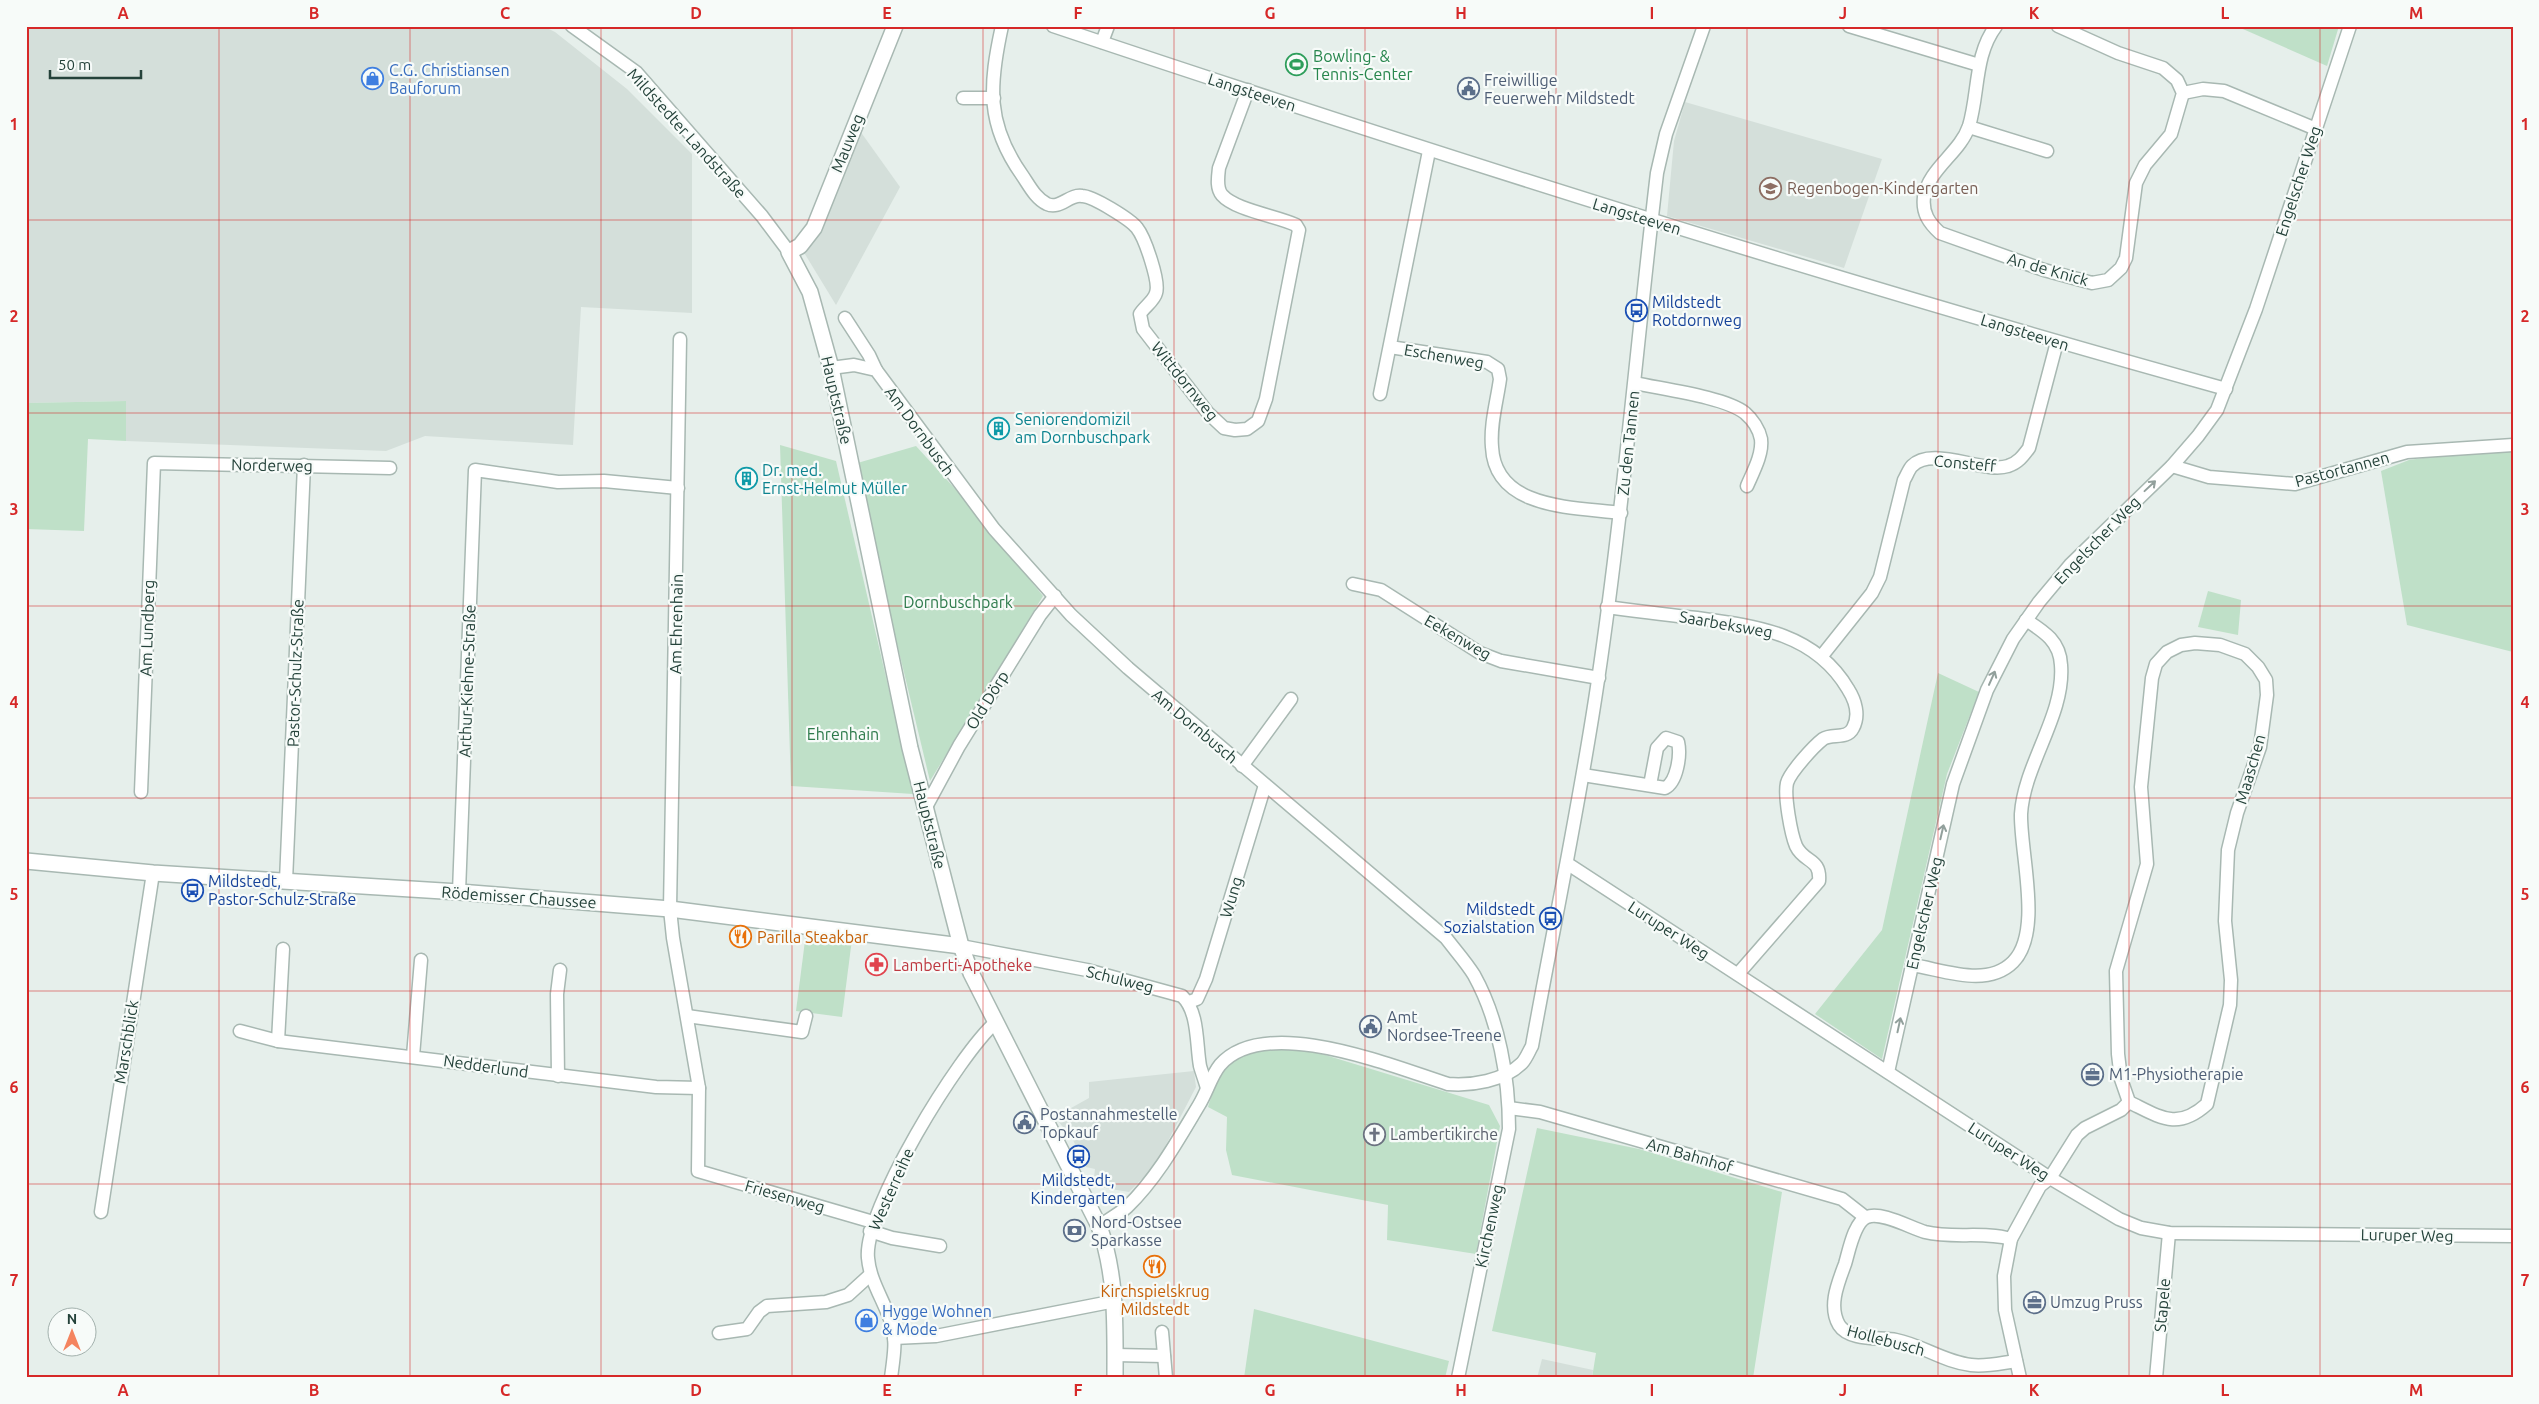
<svg xmlns="http://www.w3.org/2000/svg" width="2539" height="1404" viewBox="0 0 2539 1404" font-family="Ubuntu,sans-serif">
<style>
.built{fill:#d4dfda}
.green{fill:#bfe0c8}
.lines{fill:none;stroke-linecap:round;stroke-linejoin:round}
.minor-casing{stroke:#a8b8b2;stroke-width:15}
.tertiary-casing{stroke:#a8b8b2;stroke-width:18}
.minor{stroke:#fff;stroke-width:12}
.tertiary{stroke:#fff;stroke-width:15}
.oneway{stroke:#92a09c}
.grid{fill:none;stroke:#d62828;stroke-width:1;stroke-opacity:0.55}
.labels{text-anchor:middle;dominant-baseline:central;stroke-width:4.5;stroke-linejoin:round;paint-order:stroke}
.leisure-label{font-size:16px;fill:#27864d;stroke:#f7fbf9;text-anchor:start}
.shop-label{font-size:16px;fill:#366cbe;stroke:#f7fbf9;text-anchor:start}
.service-label{font-size:16px;fill:#4e5e75;stroke:#f7fbf9;text-anchor:start}
.street-label{font-size:16px;fill:#24423a;stroke:#f7fbf9}
.education-label{font-size:16px;fill:#785e54;stroke:#f7fbf9;text-anchor:start}
.transit-label{font-size:16px;fill:#164399;stroke:#f7fbf9;text-anchor:start}
.culture-label{font-size:16px;fill:#0d838f;stroke:#f7fbf9;text-anchor:start}
.park-label{font-size:16px;fill:#2d7a4b;stroke:#f7fbf9}
.food-label{font-size:16px;fill:#c56008;stroke:#f7fbf9;text-anchor:start}
.health-label{font-size:16px;fill:#be3a42;stroke:#f7fbf9;text-anchor:start}
.worship-label{font-size:16px;fill:#5b616d;stroke:#f7fbf9;text-anchor:start}
.neatline{fill:none;stroke:#d62828;stroke-width:2}
.grid-label{font-size:16px;text-anchor:middle;font-weight:bold;fill:#d62828}
</style>
<rect width="100%" height="100%" fill="#e6efeb"/>
<g class="built">
<path d="M26,26H543L555,32L627,89L692,154V313L581,307L573,445L425,436L386,451L126,441L125,401L26,403Z"/>
<path d="M1685,102L1882,159L1844,268L1667,216L1674,141Z"/>
<path d="M855,124L900,187L836,305L800,246Z"/>
<path d="M1194,1071L1196,1087L1155,1166L1129,1192L1093,1186L1095,1169L1086,1167L1073,1140L1055,1117L1089,1098V1082Z"/>
<path d="M1542,1359L1593,1370L1592,1378H1537Z"/>
</g>
<g class="green">
<path d="M2236,26H2339L2327,66Z"/>
<path d="M126,401V441L88,439L84,531L26,529V403Z"/>
<path d="M780,445L836,461L913,794L791,786Z"/>
<path d="M916,446L969,504L1043,596L930,781L854,464Z"/>
<path d="M2489,449H2513V652L2407,625L2381,471L2409,460Z"/>
<path d="M2208,591L2241,600L2238,635L2198,627Z"/>
<path d="M1938,673L1979,692L1947,774L1882,1059L1815,1014L1882,930Z"/>
<path d="M806,933L852,939L842,1017L796,1011Z"/>
<path d="M1268,1045L1299,1047L1489,1105L1500,1126L1476,1254L1387,1240L1388,1205L1232,1175L1226,1150L1227,1117L1208,1107C1223,1065 1223,1058 1268,1045Z"/>
<path d="M1537,1128L1639,1149L1782,1192L1753,1378H1592L1596,1353L1492,1331Z"/>
<path d="M1254,1309L1449,1361L1445,1378H1244Z"/>
</g>
<g class="lines">
<defs>
<g id="minor">
<path d="M572,26L636,72L762,216L789,252"/>
<path d="M1002,26C989,85 986,124 1022,175C1029,185 1035,198 1047,204C1060,210 1069,194 1082,196C1093,196 1131,220 1137,228C1145,238 1160,282 1156,293C1154,301 1144,307 1140,314L1143,329L1208,413L1224,428L1235,430L1247,429L1258,421L1266,399L1299,230L1296,225C1277,216 1235,210 1222,195C1216,188 1218,177 1219,168L1248,90"/>
<path d="M1053,26C1441,156 1832,280 2226,389"/>
<path d="M1849,26L1979,65"/>
<path d="M1996,26C1974,55 1979,93 1969,126C1960,153 1929,168 1924,197C1922,213 1929,223 1940,233L2044,270L2092,283L2108,280L2121,268L2126,258L2136,183L2145,165L2171,134L2183,93L2177,80L2163,68L2118,53L2058,26"/>
<path d="M1102,42L1108,26"/>
<path d="M2183,93L2203,89L2224,91L2316,129"/>
<path d="M963,98H994"/>
<path d="M1969,127L2047,151"/>
<path d="M845,318L869,355L876,370"/>
<path d="M680,339L670,909L673,938L699,1088L698,1171L873,1222"/>
<path d="M1390,347L1487,362L1498,369L1500,379C1497,401 1490,424 1492,447C1495,510 1575,507 1621,513"/>
<path d="M831,368L854,365L876,370L994,529L1071,615L1128,668L1446,938C1455,950 1466,962 1474,975C1499,1020 1509,1078 1509,1129L1458,1378"/>
<path d="M1635,383C1661,389 1725,397 1745,413C1752,419 1759,429 1761,439C1763,454 1753,472 1747,486"/>
<path d="M1380,394L1429,151"/>
<path d="M2172,466L2209,477L2295,484L2407,452L2513,445"/>
<path d="M1353,584L1381,590L1480,653L1501,661L1599,678"/>
<path d="M1607,607C1637,611 1667,615 1697,618C1756,626 1815,633 1848,689C1855,700 1860,715 1853,728C1847,740 1832,733 1823,739C1814,746 1790,772 1787,783C1784,796 1791,834 1796,846C1804,863 1821,858 1819,881L1738,974"/>
<path d="M1821,657L1872,593L1880,577L1904,480C1907,475 1909,469 1912,466C1932,445 1984,474 2008,466C2018,463 2023,456 2029,448L2057,342"/>
<path d="M1242,766L1291,699"/>
<path d="M1583,775L1665,788C1677,782 1681,755 1678,742L1666,738L1657,748L1650,785"/>
<path d="M141,792L154,463L390,468"/>
<path d="M926,807L959,746L1040,615L1055,596"/>
<path d="M1568,864L2050,1178L2119,1219L2141,1228L2169,1233L2513,1236"/>
<path d="M286,881L304,465"/>
<path d="M459,892L475,470L558,482L604,481L678,488"/>
<path d="M961,946L1087,970L1182,996C1199,1012 1196,1044 1200,1066C1202,1073 1205,1081 1207,1088"/>
<path d="M1912,965C1944,970 1987,988 2013,962C2043,932 2020,853 2021,814C2024,764 2065,715 2061,665C2060,642 2045,632 2026,620"/>
<path d="M1189,1002L1197,999L1206,979L1265,785"/>
<path d="M687,1016L802,1032L806,1016"/>
<path d="M240,1031L278,1041L656,1087L699,1088"/>
<path d="M278,1041L283,949"/>
<path d="M413,1056L421,960"/>
<path d="M1888,1072L1953,784L1987,690L2013,639L2039,602L2070,565L2172,466L2198,436L2217,410L2256,309L2350,26"/>
<path d="M558,1076L557,994L560,970"/>
<path d="M1509,1108L1540,1112L1842,1199L1865,1217"/>
<path d="M101,1212L153,873"/>
<path d="M1099,1226C1108,1220 1119,1214 1127,1207C1157,1178 1178,1140 1199,1105C1207,1092 1211,1076 1220,1065C1265,1013 1394,1067 1448,1084C1471,1086 1504,1081 1522,1063C1526,1059 1529,1051 1532,1046C1554,924 1580,803 1598,680C1623,511 1637,342 1657,173L1666,134L1704,26"/>
<path d="M870,1231L892,1238L940,1246"/>
<path d="M2011,1239C1983,1231 1953,1239 1925,1232C1911,1228 1881,1211 1867,1217C1854,1222 1849,1251 1845,1264C1838,1283 1828,1306 1839,1325C1849,1341 1880,1337 1896,1340C1922,1345 1944,1362 1971,1365C1986,1367 2001,1363 2016,1361"/>
<path d="M1162,1332L1166,1378"/>
<path d="M719,1333L747,1329L759,1312L767,1306L826,1302L848,1295L870,1275"/>
<path d="M894,1338L936,1336L1115,1301"/>
<path d="M1115,1355L1164,1356"/>
<path d="M891,1378C893,1361 897,1342 892,1325C885,1302 870,1282 868,1258C863,1211 959,1054 996,1022"/>
<path d="M2020,1378L2005,1310L2004,1276L2011,1239L2040,1186L2050,1178L2077,1135L2085,1128L2121,1110L2129,1102L2121,1079L2118,1054L2116,971L2147,864L2141,787L2152,678L2156,664L2167,652L2181,645L2195,643L2220,645L2245,654L2258,667L2266,680L2267,695L2260,747L2237,813L2228,850L2225,921L2231,980L2230,1005L2207,1104C2177,1131 2160,1117 2129,1102"/>
<path d="M2156,1378L2169,1233"/>
</g>
<g id="tertiary">
<path d="M895,26L814,228L800,246L789,252L810,292L831,368L910,748L961,946L971,973L1099,1226C1117,1276 1115,1326 1115,1378"/>
<path d="M26,861L153,873L459,892L670,909L961,946"/>
</g>
</defs>
<use href="#minor" class="minor-casing"/>
<use href="#tertiary" class="tertiary-casing"/>
<use href="#minor" class="minor"/>
<use href="#tertiary" class="tertiary"/>
</g>
<defs><path id="oneway-shaft" d="M-6 0H5M1.5-3L5.5 0L1.5 3" fill="none" stroke-width="1.6" stroke-linecap="round" stroke-linejoin="round" transform="scale(1.25)"/></defs>
<g class="oneway">
<use href="#oneway-shaft" transform="translate(2150 486) rotate(-43)"/>
<use href="#oneway-shaft" transform="translate(1992 678) rotate(-66)"/>
<use href="#oneway-shaft" transform="translate(1942 832) rotate(-77)"/>
<use href="#oneway-shaft" transform="translate(1899 1025) rotate(-78)"/>
</g>
<path class="grid" d="M219,26V1378M410,26V1378M601,26V1378M792,26V1378M983,26V1378M1174,26V1378M1365,26V1378M1556,26V1378M1747,26V1378M1938,26V1378M2129,26V1378M2320,26V1378M26,220H2513M26,413H2513M26,606H2513M26,798H2513M26,991H2513M26,1184H2513"/>
<defs>
<symbol id="stadium-ring" viewBox="-11 -11 22 22"><circle r="9.5" fill="#f7fbf9" stroke="#2e9e5b" stroke-width="1.5"/><path d="M0-5a6.5 5 0 1 0 0 10a6.5 5 0 1 0 0-10ZM-3.5-1.8h7v3.6h-7Z" fill="#2e9e5b"/></symbol>
<symbol id="shop-ring" viewBox="-11 -11 22 22"><circle r="9.5" fill="#f7fbf9" stroke="#3f7fe0" stroke-width="1.5"/><path d="M-5-2.5h2.3a2.7 3.5 0 0 1 5.4 0H5L5.5 6h-11ZM-1.5-2.5h3a1.5 2.3 0 0 0-3 0Z" fill="#3f7fe0"/></symbol>
<symbol id="civic-ring" viewBox="-11 -11 22 22"><circle r="9.5" fill="#f7fbf9" stroke="#5c6f8a" stroke-width="1.5"/><path d="M-.6-6.5H3V-4.5H.6V-3L4-1V1h2V6H-6V1h2V-1L-.6-3ZM-1.2 2.5V6h2.4V2.5Z" fill="#5c6f8a"/></symbol>
<symbol id="school-ring" viewBox="-11 -11 22 22"><circle r="9.5" fill="#f7fbf9" stroke="#8d6e63" stroke-width="1.5"/><path d="M0-5L7-2L0 1L-7-2ZM-4 1L0 2.5L4 1V4Q0 6-4 4Z" fill="#8d6e63"/></symbol>
<symbol id="bus-ring" viewBox="-11 -11 22 22"><circle r="9.5" fill="#f7fbf9" stroke="#1a4fb4" stroke-width="1.5"/><path d="M-5-6H5V4H4V6H2V4H-2V6H-4V4H-5ZM-3.5-4V0h7V-4ZM-3.5 1.2v1.5H-2V1.2ZM2 1.2v1.5H3.5V1.2Z" fill="#1a4fb4"/></symbol>
<symbol id="building-ring" viewBox="-11 -11 22 22"><circle r="9.5" fill="#f7fbf9" stroke="#0f9aa8" stroke-width="1.5"/><path d="M-4-6H4V6H1V3H-1V6H-4ZM-2.5-4.3h1.7v1.8h-1.7ZM.8-4.3h1.7v1.8H.8ZM-2.5-1h1.7V.8h-1.7ZM.8-1h1.7V.8H.8Z" fill="#0f9aa8"/></symbol>
<symbol id="restaurant-ring" viewBox="-11 -11 22 22"><circle r="9.5" fill="#f7fbf9" stroke="#e8710a" stroke-width="1.5"/><path d="M-5-6h1v4h1v-4h1v4h1v-4h1v5L-1.5 .5V6h-2V.5L-5-1ZM5-6V6H3V1.5H1.5Q1.5-4 5-6Z" fill="#e8710a"/></symbol>
<symbol id="pharmacy-ring" viewBox="-11 -11 22 22"><circle r="9.5" fill="#f7fbf9" stroke="#e0444e" stroke-width="1.5"/><path d="M-2-6h4v4h4v4h-4v4h-4v-4h-4v-4h4Z" fill="#e0444e"/></symbol>
<symbol id="office-ring" viewBox="-11 -11 22 22"><circle r="9.5" fill="#f7fbf9" stroke="#5c6f8a" stroke-width="1.5"/><path d="M-6-3h4V-5.5h4V-3h4V5H-6ZM-1-4.5V-3h2v-1.5ZM-6 0V1H6V0Z" fill="#5c6f8a"/></symbol>
<symbol id="church-ring" viewBox="-11 -11 22 22"><circle r="9.5" fill="#f7fbf9" stroke="#6b7280" stroke-width="1.5"/><path d="M-1.2-6h2.4v3.5h3.3v2.4h-3.3V6h-2.4V-.1h-3.3v-2.4h3.3Z" fill="#6b7280"/></symbol>
<symbol id="bank-ring" viewBox="-11 -11 22 22"><circle r="9.5" fill="#f7fbf9" stroke="#5c6f8a" stroke-width="1.5"/><path d="M-6-4H6V4H-6ZM0-2.3a2.3 2.3 0 1 0 0 4.6a2.3 2.3 0 1 0 0-4.6Z" fill="#5c6f8a"/></symbol>
</defs>
<g fill-rule="evenodd">
<use href="#stadium-ring" x="1284" y="52" width="25" height="25"/>
<use href="#shop-ring" x="360" y="66" width="25" height="25"/>
<use href="#civic-ring" x="1456" y="76" width="25" height="25"/>
<use href="#school-ring" x="1758" y="176" width="25" height="25"/>
<use href="#bus-ring" x="1624" y="298" width="25" height="25"/>
<use href="#building-ring" x="986" y="416" width="25" height="25"/>
<use href="#building-ring" x="734" y="466" width="25" height="25"/>
<use href="#bus-ring" x="180" y="878" width="25" height="25"/>
<use href="#bus-ring" x="1538" y="906" width="25" height="25"/>
<use href="#restaurant-ring" x="728" y="924" width="25" height="25"/>
<use href="#pharmacy-ring" x="864" y="952" width="25" height="25"/>
<use href="#civic-ring" x="1358" y="1014" width="25" height="25"/>
<use href="#office-ring" x="2080" y="1062" width="25" height="25"/>
<use href="#civic-ring" x="1012" y="1110" width="25" height="25"/>
<use href="#church-ring" x="1362" y="1122" width="25" height="25"/>
<use href="#bus-ring" x="1066" y="1144" width="25" height="25"/>
<use href="#bank-ring" x="1062" y="1218" width="25" height="25"/>
<use href="#restaurant-ring" x="1142" y="1254" width="25" height="25"/>
<use href="#office-ring" x="2022" y="1290" width="25" height="25"/>
<use href="#shop-ring" x="854" y="1308" width="25" height="25"/>
</g>
<g class="labels">
<g class="leisure-label">
<text x="1313" y="56">Bowling- &amp;<tspan x="1313" dy="18">Tennis-Center</tspan></text>
</g>
<g class="shop-label">
<text x="389" y="70">C.G. Christiansen<tspan x="389" dy="18">Bauforum</tspan></text>
<text x="882" y="1311">Hygge Wohnen<tspan x="882" dy="18">&amp; Mode</tspan></text>
</g>
<g class="service-label">
<text x="1484" y="80">Freiwillige<tspan x="1484" dy="18">Feuerwehr Mildstedt</tspan></text>
<text x="1387" y="1017">Amt<tspan x="1387" dy="18">Nordsee-Treene</tspan></text>
<text x="2109" y="1074">M1-Physiotherapie</text>
<text x="1040" y="1114">Postannahmestelle<tspan x="1040" dy="18">Topkauf</tspan></text>
<text x="1091" y="1222">Nord-Ostsee<tspan x="1091" dy="18">Sparkasse</tspan></text>
<text x="2050" y="1302">Umzug Pruss</text>
</g>
<g class="street-label">
<text transform="translate(1252 92) rotate(18)">Langsteeven</text>
<text transform="translate(687 133) rotate(48)">Mildstedter Landstraße</text>
<text transform="translate(847 143) rotate(-68)">Mauweg</text>
<text transform="translate(2298 181) rotate(-72)">Engelscher Weg</text>
<text transform="translate(1637 216) rotate(17)">Langsteeven</text>
<text transform="translate(2048 269) rotate(16)">An de Knick</text>
<text transform="translate(2025 332) rotate(17)">Langsteeven</text>
<text transform="translate(1444 356) rotate(10)">Eschenweg</text>
<text transform="translate(1185 381) rotate(51)">Wittdornweg</text>
<text transform="translate(837 400) rotate(77)">Hauptstraße</text>
<text transform="translate(920 431) rotate(54)">Am Dornbusch</text>
<text transform="translate(1628 443) rotate(-84)">Zu den Tannen</text>
<text transform="translate(1965 463) rotate(5)">Consteff</text>
<text transform="translate(272 465) rotate(1)">Norderweg</text>
<text transform="translate(2342 469) rotate(-15)">Pastortannen</text>
<text transform="translate(2097 540) rotate(-46)">Engelscher Weg</text>
<text transform="translate(676 624) rotate(-89)">Am Ehrenhain</text>
<text transform="translate(1726 624) rotate(10)">Saarbeksweg</text>
<text transform="translate(147 628) rotate(-88)">Am Lundberg</text>
<text transform="translate(1458 637) rotate(30)">Eekenweg</text>
<text transform="translate(295 673) rotate(-88)">Pastor-Schulz-Straße</text>
<text transform="translate(467 681) rotate(-88)">Arthur-Kiehne-Straße</text>
<text transform="translate(987 700) rotate(-58)">Old Dörp</text>
<text transform="translate(1195 726) rotate(40)">Am Dornbusch</text>
<text transform="translate(2250 769) rotate(-74)">Maaschen</text>
<text transform="translate(930 825) rotate(76)">Hauptstraße</text>
<text transform="translate(519 897) rotate(4)">Rödemisser Chaussee</text>
<text transform="translate(1231 897) rotate(-73)">Wung</text>
<text transform="translate(1924 913) rotate(-77)">Engelscher Weg</text>
<text transform="translate(1669 930) rotate(33)">Luruper Weg</text>
<text transform="translate(1120 979) rotate(14)">Schulweg</text>
<text transform="translate(126 1042) rotate(-81)">Marschblick</text>
<text transform="translate(486 1066) rotate(8)">Nedderlund</text>
<text transform="translate(2009 1151) rotate(33)">Luruper Weg</text>
<text transform="translate(1690 1155) rotate(16)">Am Bahnhof</text>
<text transform="translate(891 1189) rotate(-66)">Westerreihe</text>
<text transform="translate(785 1196) rotate(16)">Friesenweg</text>
<text transform="translate(1489 1226) rotate(-78)">Kirchenweg</text>
<text transform="translate(2407 1235) rotate(1)">Luruper Weg</text>
<text transform="translate(2162 1305) rotate(-85)">Stapele</text>
<text transform="translate(1886 1340) rotate(15)">Hollebusch</text>
</g>
<g class="education-label">
<text x="1787" y="188">Regenbogen-Kindergarten</text>
</g>
<g class="transit-label">
<text x="1652" y="302">Mildstedt<tspan x="1652" dy="18">Rotdornweg</tspan></text>
<text x="208" y="881">Mildstedt,<tspan x="208" dy="18">Pastor-Schulz-Straße</tspan></text>
<text x="1535" y="909" text-anchor="end">Mildstedt<tspan x="1535" dy="18">Sozialstation</tspan></text>
<text x="1078" y="1180" text-anchor="middle">Mildstedt,<tspan x="1078" dy="18">Kindergarten</tspan></text>
</g>
<g class="culture-label">
<text x="1015" y="419">Seniorendomizil<tspan x="1015" dy="18">am Dornbuschpark</tspan></text>
<text x="762" y="470">Dr. med.<tspan x="762" dy="18">Ernst-Helmut Müller</tspan></text>
</g>
<g class="park-label">
<text x="958" y="602">Dornbuschpark</text>
<text x="843" y="734">Ehrenhain</text>
</g>
<g class="food-label">
<text x="757" y="937">Parilla Steakbar</text>
<text x="1155" y="1291" text-anchor="middle">Kirchspielskrug<tspan x="1155" dy="18">Mildstedt</tspan></text>
</g>
<g class="health-label">
<text x="893" y="965">Lamberti-Apotheke</text>
</g>
<g class="worship-label">
<text x="1390" y="1134">Lambertikirche</text>
</g>
</g>
<rect width="2539" height="1404" fill="none" stroke="#f7fbf9" stroke-width="55"/>
<g transform="translate(72 1332)"><circle r="24" fill="#f7fbf9" stroke="#a3b1ad"/>
<path d="M0-4L9 19L0 12L-9 19Z" fill="#f4845f"/>
<text y="-8" font-size="14" font-weight="bold" text-anchor="middle" fill="#24423a">N</text>
</g>
<path d="M50 70v8h91v-8" fill="none" stroke="#24423a" stroke-width="2.5"/>
<text x="58" y="70" font-size="15" fill="#24423a" stroke="#f7fbf9" stroke-width="4" paint-order="stroke">50 m</text>
<rect x="28" y="28" width="2484" height="1348" class="neatline"/>
<g class="grid-label">
<text x="123" y="19">A</text>
<text x="314" y="19">B</text>
<text x="505" y="19">C</text>
<text x="696" y="19">D</text>
<text x="887" y="19">E</text>
<text x="1078" y="19">F</text>
<text x="1270" y="19">G</text>
<text x="1461" y="19">H</text>
<text x="1652" y="19">I</text>
<text x="1843" y="19">J</text>
<text x="2034" y="19">K</text>
<text x="2225" y="19">L</text>
<text x="2416" y="19">M</text>
<text x="14" y="130">1</text>
<text x="2525" y="130">1</text>
<text x="14" y="322">2</text>
<text x="2525" y="322">2</text>
<text x="14" y="515">3</text>
<text x="2525" y="515">3</text>
<text x="14" y="708">4</text>
<text x="2525" y="708">4</text>
<text x="14" y="900">5</text>
<text x="2525" y="900">5</text>
<text x="14" y="1093">6</text>
<text x="2525" y="1093">6</text>
<text x="14" y="1286">7</text>
<text x="2525" y="1286">7</text>
<text x="123" y="1396">A</text>
<text x="314" y="1396">B</text>
<text x="505" y="1396">C</text>
<text x="696" y="1396">D</text>
<text x="887" y="1396">E</text>
<text x="1078" y="1396">F</text>
<text x="1270" y="1396">G</text>
<text x="1461" y="1396">H</text>
<text x="1652" y="1396">I</text>
<text x="1843" y="1396">J</text>
<text x="2034" y="1396">K</text>
<text x="2225" y="1396">L</text>
<text x="2416" y="1396">M</text>
</g>
</svg>
